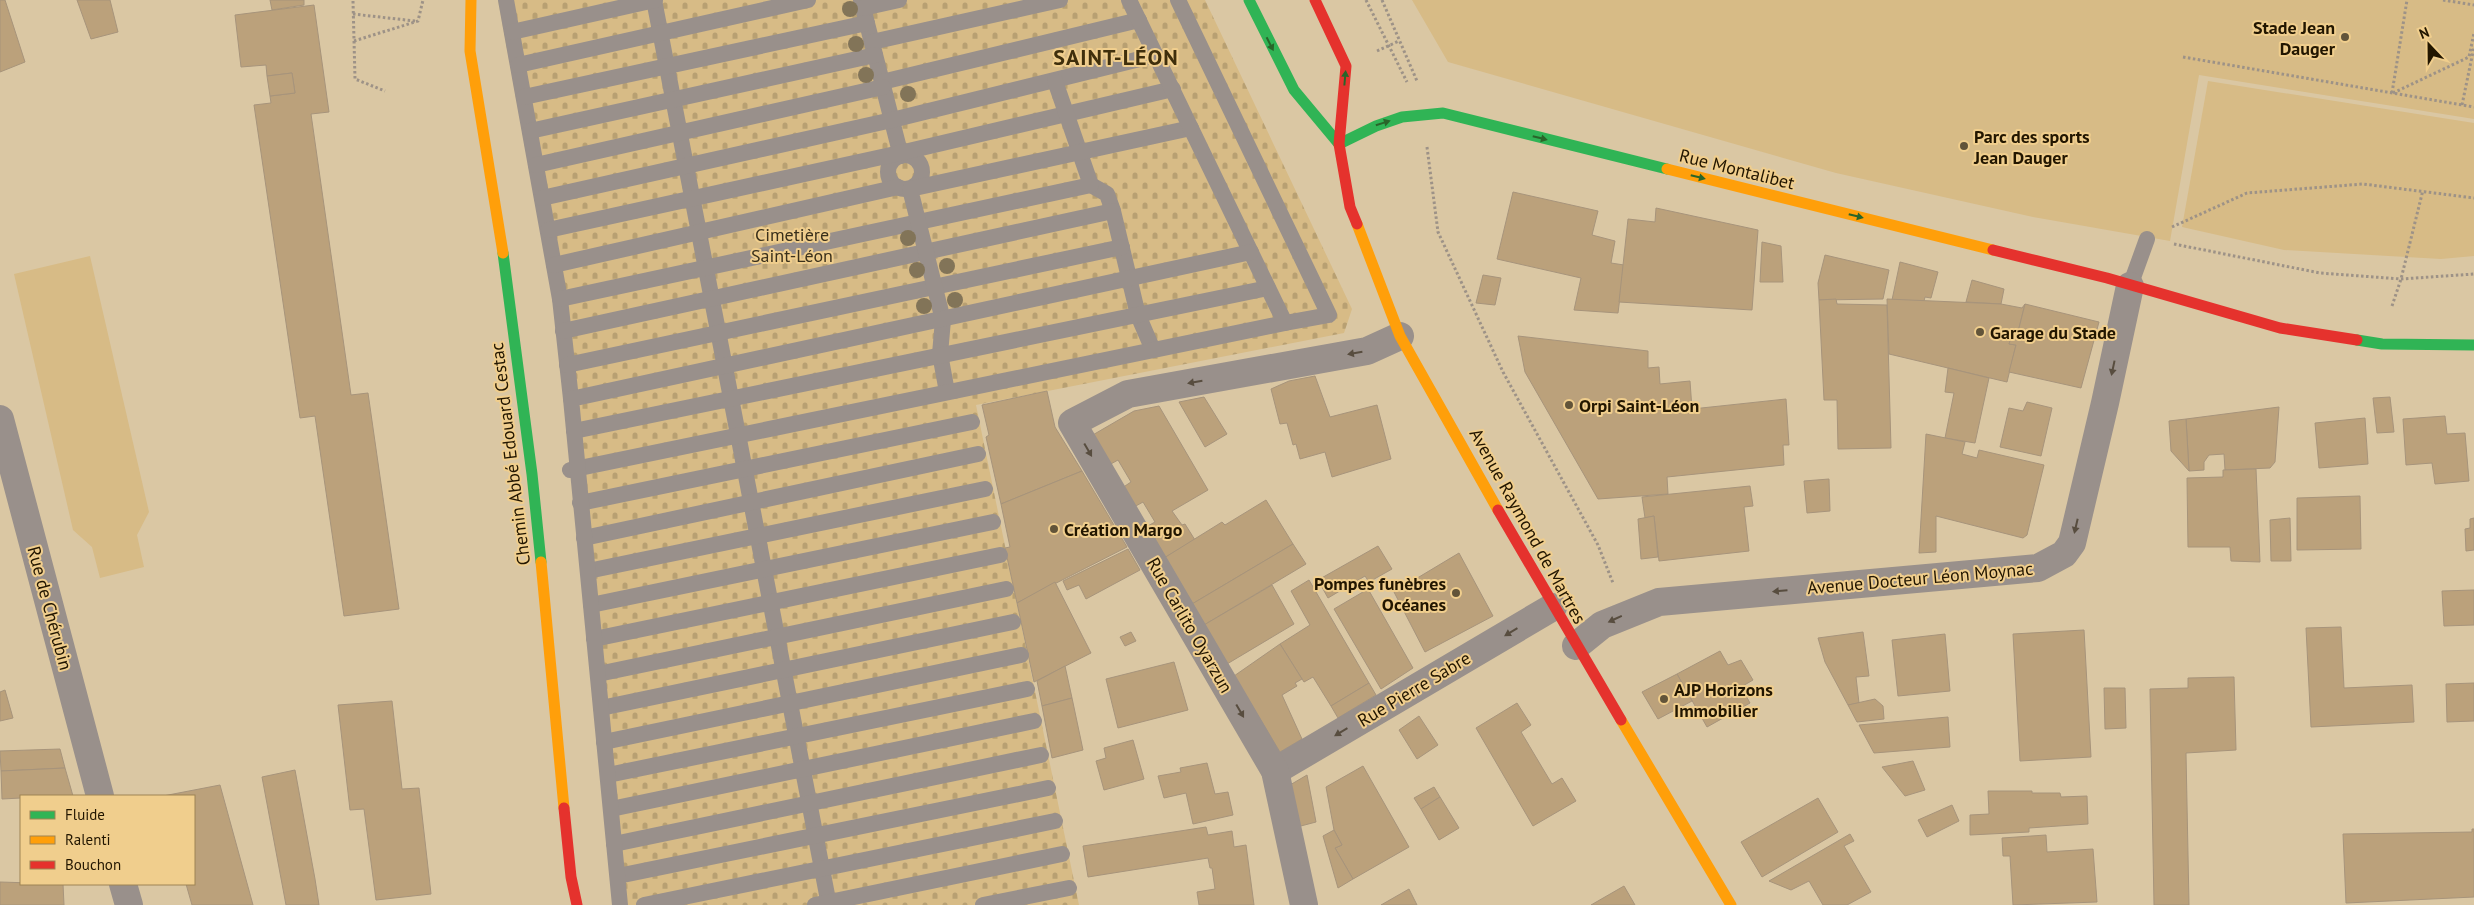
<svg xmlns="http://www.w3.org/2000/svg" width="2474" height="905" viewBox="0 0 2474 905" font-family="'PT Sans',sans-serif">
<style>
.cemetery{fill:url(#cemetery-stones)}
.green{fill:#d7bb86}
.building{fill:#bba17b;stroke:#a7947b}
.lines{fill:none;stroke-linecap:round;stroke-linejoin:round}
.path{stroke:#9d9287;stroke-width:3;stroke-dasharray:2.5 2.5;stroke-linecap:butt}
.lane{stroke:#99908b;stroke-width:16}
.street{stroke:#99908b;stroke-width:28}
.fast{stroke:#30b455;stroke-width:11}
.slow{stroke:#ff9f0a;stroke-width:11}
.jam{stroke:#e5322d;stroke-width:11}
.tree{fill:#827458}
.oneway{fill:#29652a}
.oneway2{fill:#584d3f}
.poi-dot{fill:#625439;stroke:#f0ce8d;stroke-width:2}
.labels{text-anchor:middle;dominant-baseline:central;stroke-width:4;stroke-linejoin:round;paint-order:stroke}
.poi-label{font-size:18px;font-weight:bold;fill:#221600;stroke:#f0ce8d;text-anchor:start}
.street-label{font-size:18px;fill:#221600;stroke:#f0ce8d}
.park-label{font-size:18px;fill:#3a301b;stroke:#f0ce8d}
.district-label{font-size:22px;font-weight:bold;letter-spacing:1px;fill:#3f2f0c;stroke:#f0ce8d}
</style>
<defs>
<pattern id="cemetery-stones" width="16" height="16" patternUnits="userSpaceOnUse" patternTransform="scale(1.25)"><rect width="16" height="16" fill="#d7bb86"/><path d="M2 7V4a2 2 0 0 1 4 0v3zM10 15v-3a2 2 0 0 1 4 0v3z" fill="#b8a072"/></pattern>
</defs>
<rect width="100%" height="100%" fill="#dac7a3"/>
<path class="cemetery" d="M498,0H1205L1352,309L1344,333L976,405L1079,905H615L554,305Z"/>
<g class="green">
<path d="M1412,0H2474V119L2199,75L2170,241L2033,217L1836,173L1448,62Z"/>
<path d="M2208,81L2474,123V256L2441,259L2284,250L2182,227Z"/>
<path d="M90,256L149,512L137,535L144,567L100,578L92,547L73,530L14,274Z"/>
</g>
<g class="building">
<path d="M0,0H5L25,62L0,72Z"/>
<path d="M77,0H110L118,32L91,39Z"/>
<path d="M270,0H304V5L272,10Z"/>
<path d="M314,5L329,112L311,114L351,395L368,393L399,609L344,616L315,416L300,418L254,105L271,103L270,96L295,93L292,73L267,76L266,65L241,67L235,15Z"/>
<path d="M292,73L295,93L270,96L267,76Z"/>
<path d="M1513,192L1598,211L1592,235L1615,241L1611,263L1624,265L1618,313L1574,310L1581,278L1497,259Z"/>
<path d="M1656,208L1758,230L1752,310L1619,302L1628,219L1655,222Z"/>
<path d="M1762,242L1781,246L1783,282H1760Z"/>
<path d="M1825,255L1889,270L1883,299L1819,300L1818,283Z"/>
<path d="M1900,262L1938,272L1931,298L1925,297L1924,301L1892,300Z"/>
<path d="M1483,275L1501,278L1495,305L1476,303Z"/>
<path d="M1972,280L2004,289L2001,304L1966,302Z"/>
<path d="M1836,299L1837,304L1887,305L1891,448L1838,449L1837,400H1824L1819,300Z"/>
<path d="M1887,299L2001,304L2022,308L2025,304L2017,336L2012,335L2009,344L2016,345L2007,382L1889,354Z"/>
<path d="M2025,304L2099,322L2081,388L2009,372L2016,345L2009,344L2012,335L2017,336Z"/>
<path d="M1518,336L1648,351V368L1659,367L1660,384L1690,381L1692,409L1786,399L1789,445H1783L1784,465L1667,477L1668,494L1598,499L1525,372Z"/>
<path d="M1948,368L1989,378L1975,443L1945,438L1954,393L1945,392Z"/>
<path d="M1315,376L1330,417L1377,405L1391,459L1332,477L1325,452L1300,459L1296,444L1293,445L1287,423L1280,424L1271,389L1289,381Z"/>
<path d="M1047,391L1055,427L1082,471L1001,504L986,437L989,435L982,405Z"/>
<path d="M1204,397L1227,434L1205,447L1179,402Z"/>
<path d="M2390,397L2394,432L2377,433L2373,398Z"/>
<path d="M2027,402L2052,408L2041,456L2000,447L2009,408L2023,411Z"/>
<path d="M1159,406L1208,490L1172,511L1182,525L1185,524L1195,540L1164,558L1146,527L1155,522L1143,502L1134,507L1122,488L1131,482L1118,460L1109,465L1091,436L1134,411Z"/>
<path d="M2279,407L2275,462L2270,468L2225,470L2224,454L2209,455L2204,462V470L2189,471L2186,419Z"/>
<path d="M2445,416L2447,434L2465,433L2469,481L2435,484L2432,463L2406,465L2403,419Z"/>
<path d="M2365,418L2368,464L2319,468L2315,423Z"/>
<path d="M2186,419L2189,471L2171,451L2169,421Z"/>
<path d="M1926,434L1965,442L1962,454L1977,458L1979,450L2044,465L2027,535L2023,538L1936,516V552L1919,553Z"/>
<path d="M2256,469L2260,562L2231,561L2230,547H2188L2187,478L2223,477V470Z"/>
<path d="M1082,471L1127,547L1017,603L1005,548L1010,547L1001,504Z"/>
<path d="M1829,479L1830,511L1807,513L1804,481Z"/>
<path d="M1750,486L1753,506L1744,507L1749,551L1659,561L1654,516L1645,518L1642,497Z"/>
<path d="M2360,496L2361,549L2297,550V498Z"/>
<path d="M1266,500L1293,544L1192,604L1164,558L1222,522L1225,525Z"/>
<path d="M1654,516L1658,557L1641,559L1638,519Z"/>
<path d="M2290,518L2291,561H2271L2270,520Z"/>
<path d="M2474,518V550L2466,551L2465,529L2470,528V519Z"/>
<path d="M1293,544L1306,564L1204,625L1192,604Z"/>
<path d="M1378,546L1392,569L1369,582L1365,576L1328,598L1318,580Z"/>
<path d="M1128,549L1140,570L1086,599L1079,585L1067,590L1063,581Z"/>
<path d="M1459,553L1493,616L1425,652L1394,592Z"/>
<path d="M1309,580L1369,683L1331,706L1313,677L1304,682L1280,644L1310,625L1291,591Z"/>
<path d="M1055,582L1091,653L1034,682L1017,603Z"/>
<path d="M1272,585L1294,624L1227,664L1204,625Z"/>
<path d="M1368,589L1413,668L1381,689L1334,609Z"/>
<path d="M2474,590V625L2444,626L2442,591Z"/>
<path d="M2341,627L2344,688L2412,685L2414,722L2311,727L2306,628Z"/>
<path d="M2084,630L2091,757L2020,761L2013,634Z"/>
<path d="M1131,632L1136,641L1125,646L1120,637Z"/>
<path d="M1863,632L1869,676L1856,677L1859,703L1848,705L1825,662L1818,638Z"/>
<path d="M1945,634L1950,691L1898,696L1892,640Z"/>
<path d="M1280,644L1302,679L1295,683L1297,686L1282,695L1302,739L1280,752L1234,676Z"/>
<path d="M1720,651L1728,665L1741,660L1753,680L1741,687L1750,703L1707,727L1677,674Z"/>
<path d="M1174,662L1188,710L1118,728L1106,679Z"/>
<path d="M1065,666L1072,698L1042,706L1037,681Z"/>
<path d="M1677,674L1692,701L1658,719L1642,692Z"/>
<path d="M2234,677L2236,750L2186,753L2189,905H2154L2150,689L2188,688V678Z"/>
<path d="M1369,683L1376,695L1338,718L1331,706Z"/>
<path d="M2474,683V721L2447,722L2446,684Z"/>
<path d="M2104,688H2125L2126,728L2105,729Z"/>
<path d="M5,690L13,718L0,721V692Z"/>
<path d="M1072,698L1083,750L1052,758L1042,706Z"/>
<path d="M1875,699L1883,706L1884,719L1857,722L1848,705Z"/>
<path d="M392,701L402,789L419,788L431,894L376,900L364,809L350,810L338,705Z"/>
<path d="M1517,703L1531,725L1521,732L1552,784L1562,778L1576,801L1533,826L1476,728Z"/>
<path d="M1419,716L1438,745L1417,759L1399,730Z"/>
<path d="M1948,717L1950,747L1874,753L1859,725Z"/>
<path d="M1133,740L1144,779L1104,790L1096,761L1106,758L1104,748Z"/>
<path d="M60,749L65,768L1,771L0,751Z"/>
<path d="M1913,761L1925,790L1905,796L1882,767Z"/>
<path d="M1207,763L1215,794L1228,792L1233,815L1193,824L1186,793L1164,798L1158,776L1181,772L1180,768Z"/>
<path d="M1363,766L1409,847L1353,879L1335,848L1342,845L1334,830L1326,787Z"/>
<path d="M65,768L73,796H21V798L2,799L1,771Z"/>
<path d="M295,770L315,879L319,905H286L262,777Z"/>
<path d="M1307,775L1316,822L1297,827L1290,785Z"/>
<path d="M220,785L253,905H192L186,884H194V796H163Z"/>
<path d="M1434,787L1440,797L1421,809L1414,798Z"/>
<path d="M1988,791H2032V793H2060L2061,797L2087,796L2088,824L2029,828V832L1970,835V815L1989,814Z"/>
<path d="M1440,797L1459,828L1439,840L1421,809Z"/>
<path d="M1818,798L1838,832L1762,877L1741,842Z"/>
<path d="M1952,805L1959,821L1927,837L1918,820Z"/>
<path d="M1206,827L1208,835L1232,831L1234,847L1246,845L1254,905H1199L1197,892L1215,889L1212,868H1210L1208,858L1088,877L1083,846Z"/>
<path d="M2472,829H2474V897L2346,903L2343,834L2472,832Z"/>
<path d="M1334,830L1342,845L1335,848L1353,879L1338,888L1323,836Z"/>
<path d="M1850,834L1854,841L1844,846L1871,892L1847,905H1823L1809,881L1791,890L1769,881Z"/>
<path d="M2046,835L2047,852L2093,849L2097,902L2013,905L2010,856H2003L2002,838Z"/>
<path d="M0,882L63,884L64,905H0Z"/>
<path d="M1624,886L1635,905H1591Z"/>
<path d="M1409,889L1417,905H1381Z"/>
</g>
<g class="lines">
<g class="path">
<path d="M1366,0L1407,82"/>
<path d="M1382,0L1417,81"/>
<path d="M2443,0L2474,5"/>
<path d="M353,1L355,79L385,91"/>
<path d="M353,14L415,21"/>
<path d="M354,41L418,21L423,0"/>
<path d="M1377,51L1399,41"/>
<path d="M2183,57L2474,107"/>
<path d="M2392,93L2407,0"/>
<path d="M2393,93L2469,57L2474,33"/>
<path d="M2462,105L2474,47"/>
<path d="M1427,147L1438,232L1503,372L1598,545L1613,583"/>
<path d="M2172,227L2247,193L2363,184L2474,198"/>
<path d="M2174,244L2320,273L2401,279L2474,274"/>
<path d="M2392,306L2401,279L2423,190"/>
</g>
<g class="lane">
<path d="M506,0L560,299L571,399"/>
<path d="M654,0L829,905"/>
<path d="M861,0L901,156"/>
<path d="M1178,0L1329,315L1285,323"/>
<path d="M863,8L899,0"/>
<path d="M512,32L655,0"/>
<path d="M872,42L1060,0"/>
<path d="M518,65L808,0"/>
<path d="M882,82L1139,20"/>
<path d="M524,97L867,23"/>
<path d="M530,131L875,55"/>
<circle cx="905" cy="172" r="17"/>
<path d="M536,165L883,87"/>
<path d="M1091,185L1107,194L1113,211"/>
<path d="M542,198L892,120L1156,55"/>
<path d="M548,230L900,153L1173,89"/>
<path d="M554,265L898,187"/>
<path d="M2130,286L2147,239"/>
<path d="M560,299L1091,185L1055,81"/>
<path d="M563,331L1113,211L1138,315L1153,350"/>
<path d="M567,365L1122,247"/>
<path d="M947,392L940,354L943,320L910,189L1191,128"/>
<path d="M574,431L1268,288"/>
<path d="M570,470L1285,323L1129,0"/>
<path d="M580,503L972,422"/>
<path d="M584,538L978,454"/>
<path d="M588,571L985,489"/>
<path d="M591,605L993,522"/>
<path d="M594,639L1000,555"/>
<path d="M598,674L1006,589"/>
<path d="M601,708L1013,622"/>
<path d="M604,742L1021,655"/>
<path d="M608,775L1027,689"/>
<path d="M611,809L1034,721"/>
<path d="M614,844L1041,755"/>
<path d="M618,876L1048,788"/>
<path d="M620,905L571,399L1251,252"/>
<path d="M644,905L1055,821"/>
<path d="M815,905L1062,854"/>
<path d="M983,905L1069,888"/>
</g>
<g class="street">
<path d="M0,419L100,796"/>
<path d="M1576,646L1602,625L1659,602L2038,568L2064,554L2072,543L2105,403L2130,286"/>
<path d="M1275,771L1553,607"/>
<path d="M123,884L129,905"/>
<path d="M1304,905L1275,771L1072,423L1128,394L1367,351L1400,336"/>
</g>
<g class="fast">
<path d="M1249,0L1294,90L1339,144"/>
<path d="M1339,144L1376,126L1402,117L1443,113L1667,169"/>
<path d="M503,253L532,474L541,562"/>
<path d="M2357,340L2382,344L2474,345"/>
</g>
<g class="slow">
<path d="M471,0L470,51L503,253"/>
<path d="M1667,169L1993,250"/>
<path d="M1357,224L1400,336L1498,510"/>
<path d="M541,562L564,808"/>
<path d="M1621,720L1731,905"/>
</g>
<g class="jam">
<path d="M1315,0L1346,66L1339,144L1350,207L1357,224"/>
<path d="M1993,250L2107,278L2280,328L2357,340"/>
<path d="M1498,510L1621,720"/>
<path d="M564,808L571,877L577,905"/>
</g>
</g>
<g class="tree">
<circle cx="850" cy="9" r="8"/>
<circle cx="856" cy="44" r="8"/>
<circle cx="866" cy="75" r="8"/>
<circle cx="908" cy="94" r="8"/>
<circle cx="908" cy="238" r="8"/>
<circle cx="947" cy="266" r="8"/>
<circle cx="917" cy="270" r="8"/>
<circle cx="955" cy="300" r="8"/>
<circle cx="924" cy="306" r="8"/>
</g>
<defs><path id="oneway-solid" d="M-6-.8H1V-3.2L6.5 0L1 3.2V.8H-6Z" transform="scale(1.25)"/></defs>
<g class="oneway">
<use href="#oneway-solid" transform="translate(1270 44) rotate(63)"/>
<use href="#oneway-solid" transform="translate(1345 78) rotate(-85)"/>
<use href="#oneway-solid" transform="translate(1383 123) rotate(-17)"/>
<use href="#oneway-solid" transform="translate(1540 138) rotate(14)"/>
<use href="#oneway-solid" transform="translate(1698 177) rotate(14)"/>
<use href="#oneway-solid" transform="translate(1856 216) rotate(14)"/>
</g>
<g class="oneway2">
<use href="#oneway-solid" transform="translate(1355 353) rotate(170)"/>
<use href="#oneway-solid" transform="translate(2113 368) rotate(102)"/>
<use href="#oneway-solid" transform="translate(1195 382) rotate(170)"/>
<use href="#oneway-solid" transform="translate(1088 450) rotate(60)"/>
<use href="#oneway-solid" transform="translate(2076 526) rotate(103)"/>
<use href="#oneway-solid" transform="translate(1780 591) rotate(175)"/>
<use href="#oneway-solid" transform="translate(1615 619) rotate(155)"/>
<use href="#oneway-solid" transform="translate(1511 632) rotate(149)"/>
<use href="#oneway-solid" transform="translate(1240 711) rotate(60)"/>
<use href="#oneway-solid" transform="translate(1341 732) rotate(149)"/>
</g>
<g class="poi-dot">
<circle cx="2345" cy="37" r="5"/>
<circle cx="1964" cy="146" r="5"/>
<circle cx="1980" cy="332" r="5"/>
<circle cx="1569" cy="405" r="5"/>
<circle cx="1054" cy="529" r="5"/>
<circle cx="1456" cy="593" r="5"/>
<circle cx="1664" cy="699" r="5"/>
</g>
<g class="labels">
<g class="poi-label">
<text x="2335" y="27" text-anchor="end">Stade Jean<tspan x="2335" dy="21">Dauger</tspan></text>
<text x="1974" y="136">Parc des sports<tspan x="1974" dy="21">Jean Dauger</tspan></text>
<text x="1990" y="332">Garage du Stade</text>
<text x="1579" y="405">Orpi Saint-Léon</text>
<text x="1064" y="529">Création Margo</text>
<text x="1446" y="583" text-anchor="end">Pompes funèbres<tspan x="1446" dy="21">Océanes</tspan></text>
<text x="1674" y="689">AJP Horizons<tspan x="1674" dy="21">Immobilier</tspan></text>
</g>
<g class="street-label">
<text transform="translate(1737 169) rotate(14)">Rue Montalibet</text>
<text transform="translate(510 454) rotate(-97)">Chemin Abbé Edouard Cestac</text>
<text transform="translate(1528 526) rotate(61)">Avenue Raymond de Martres</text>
<text transform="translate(1920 578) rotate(-5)">Avenue Docteur Léon Moynac</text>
<text transform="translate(50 608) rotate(75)">Rue de Chérubin</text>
<text transform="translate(1190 625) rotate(60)">Rue Carlito Oyarzun</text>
<text transform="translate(1414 689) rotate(-31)">Rue Pierre Sabre</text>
</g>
<g class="park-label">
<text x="792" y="234">Cimetière<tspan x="792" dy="21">Saint-Léon</tspan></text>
</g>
<g class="district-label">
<text x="1116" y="57">SAINT-LÉON</text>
</g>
</g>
<rect x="20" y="795" width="175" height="90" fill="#f0ce8d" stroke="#9e8455"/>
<rect x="30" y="811" width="25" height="8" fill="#30b455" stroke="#9e8455"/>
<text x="65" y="820" font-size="15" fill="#221600">Fluide</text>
<rect x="30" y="836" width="25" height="8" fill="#ff9f0a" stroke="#9e8455"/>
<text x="65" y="845" font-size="15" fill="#221600">Ralenti</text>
<rect x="30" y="861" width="25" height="8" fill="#e5322d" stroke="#9e8455"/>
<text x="65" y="870" font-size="15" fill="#221600">Bouchon</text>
<g transform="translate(2429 45) rotate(338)" stroke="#f0ce8d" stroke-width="4" paint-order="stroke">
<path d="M0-4L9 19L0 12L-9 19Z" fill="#221600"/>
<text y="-8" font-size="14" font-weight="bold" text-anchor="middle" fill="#221600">N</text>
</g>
</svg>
